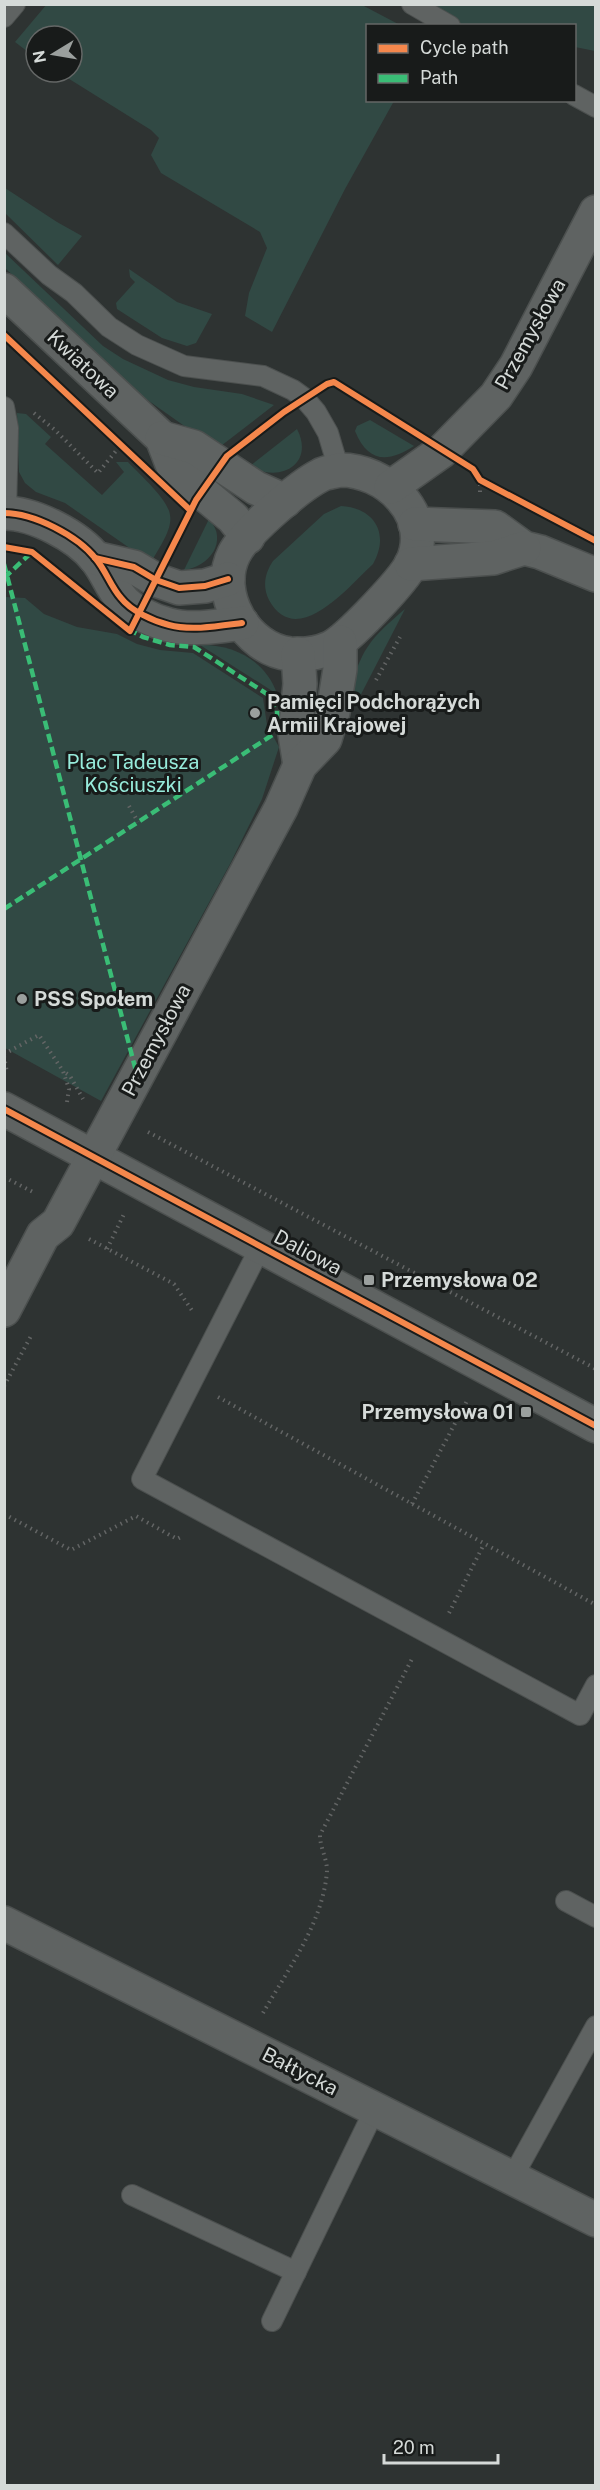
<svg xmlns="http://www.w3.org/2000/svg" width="600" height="2490" viewBox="0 0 600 2490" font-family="'Public Sans',sans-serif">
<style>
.green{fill:#314944}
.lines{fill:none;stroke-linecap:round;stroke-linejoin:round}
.lane-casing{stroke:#4c504f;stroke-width:22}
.street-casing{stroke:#4c504f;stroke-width:36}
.path{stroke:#636565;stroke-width:4;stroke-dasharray:1.5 4.5;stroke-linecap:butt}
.lane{stroke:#5f6362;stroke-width:20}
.street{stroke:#5f6362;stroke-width:33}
.quiet{stroke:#3abd76;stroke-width:4.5;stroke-dasharray:9 4.5;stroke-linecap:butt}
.cycleway-casing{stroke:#181b1a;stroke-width:10}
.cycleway{stroke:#f5874c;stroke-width:6}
.poi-dot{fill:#9ba09e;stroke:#181b1a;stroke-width:2}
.labels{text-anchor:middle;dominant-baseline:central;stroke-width:6;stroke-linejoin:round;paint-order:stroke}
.street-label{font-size:20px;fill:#d5dad8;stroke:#181b1a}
.poi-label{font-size:20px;font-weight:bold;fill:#d5dad8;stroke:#181b1a;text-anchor:start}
.park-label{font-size:20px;fill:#97ebdb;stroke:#181b1a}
</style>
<rect width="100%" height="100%" fill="#2e3332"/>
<g class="green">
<path d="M47,4L362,5L400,25L368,26V100L394,101L345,189L272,332L245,316L249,293L267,248L260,232L161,173L151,155L159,138L151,130L58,72H72V36H36V58L15,42Z"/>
<path d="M413,5H595V51L575,47L574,26L465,25L446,22Z"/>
<path d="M5,188L57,222L82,236L58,265L5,213Z"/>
<path d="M4,252L103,346L123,359L168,380L194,387L242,394L274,405L217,449L139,394L5,268Z"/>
<path d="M129,269L177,302L212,314L196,343L187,346L162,338L117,309L116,303L135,282L130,277Z"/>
<path d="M17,413L26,414L51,437L45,444L102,495L124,472L116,462H128C139,474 168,499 170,515C173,530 157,550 151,563L65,503L36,492L25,483L19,472Z"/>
<path d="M370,420L414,446C388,463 368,463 355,431L357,426Z"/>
<path d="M297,429C315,464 280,484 250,466Z"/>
<path d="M341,506C375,508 390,534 373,564C350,585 297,651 269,600C262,586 265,573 273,561L324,514Z"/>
<path d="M209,519C229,541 209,567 184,570Z"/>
<path d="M5,597L25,598L44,614L77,627L117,634L137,644L160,650L193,653L263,698L267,725L279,747L262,799L230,864L101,1101L5,1048Z"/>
<path d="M405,609L356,704L347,701C361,651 365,643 405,609Z"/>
<path d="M200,645C234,644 266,661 277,694Z"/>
</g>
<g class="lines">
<defs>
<g id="lane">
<path d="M412,4L450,26"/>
<path d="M4,17L15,4"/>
<path d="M574,95L596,107"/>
<path d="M4,233L49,275L74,293L109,327L137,345L184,366L263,376L293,390L304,398L316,412L328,433L339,470"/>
<path d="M4,407L8,428L6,513"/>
<path d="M261,1246L142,1479L580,1715L596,1685"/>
<path d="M566,1901L596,1917"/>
<path d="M512,2178L596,2026"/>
<path d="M132,2195L296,2272"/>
<path d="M272,2321L375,2109"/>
</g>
<g id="street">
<path d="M4,290L162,438L174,469L233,518L248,537"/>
<path d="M162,438L194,447L256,488L285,501"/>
<path d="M339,470C385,469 434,514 412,563C403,581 348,639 330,648C319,653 303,655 290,654C246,649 214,594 234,554C245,532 299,486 321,475C326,472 333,472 339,470Z"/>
<path d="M391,487L442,451L496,396L516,366L596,212"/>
<path d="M4,513C34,513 78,536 96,559C106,571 111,587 121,598C131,611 153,621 169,625C191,631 219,626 242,623"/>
<path d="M415,524L495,527L524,548L540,552L596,575"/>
<path d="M95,558L134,567L156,580L179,588L205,586L228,579"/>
<path d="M411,564L493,558L524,548"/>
<path d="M298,654L300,684L295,734L300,765"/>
<path d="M4,1109L596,1426"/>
<path d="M4,1310L43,1235L58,1223L281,808L300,765L325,739L333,712L340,669V642"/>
<path d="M4,1923L596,2220"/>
</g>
</defs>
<use href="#lane" class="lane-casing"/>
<use href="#street" class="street-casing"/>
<g class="path">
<path d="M34,413L55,430L98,473L120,446"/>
<path d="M480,492V480"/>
<path d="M376,680L400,637"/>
<path d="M129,806L138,822"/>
<path d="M4,1054L39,1035L63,1071"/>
<path d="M4,1056L7,1073"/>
<path d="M67,1102L69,1089L63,1071L70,1076L83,1099"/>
<path d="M148,1132L596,1369"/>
<path d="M4,1177L35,1193"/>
<path d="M89,1239L174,1284L193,1312"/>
<path d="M107,1249L124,1214"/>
<path d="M4,1386L31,1336"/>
<path d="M218,1397L596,1605"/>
<path d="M412,1504L468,1399"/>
<path d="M4,1514L71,1550L136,1516L177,1539L183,1536"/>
<path d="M449,1613L484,1544"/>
<path d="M263,2013C288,1969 323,1923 327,1871C327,1858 320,1848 320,1835L413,1657"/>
</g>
<use href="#lane" class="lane"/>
<use href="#street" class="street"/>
<g class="quiet">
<path d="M4,564L137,1075"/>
<path d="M4,578L32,552"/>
<path d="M4,909L277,732V709L267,694L194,647L170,645L143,637L126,628"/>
</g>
<defs>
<g id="cycleway">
<path d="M4,335L190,510"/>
<path d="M4,513C34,513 78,536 96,559C106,571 111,587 121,598C131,611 153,621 169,625C191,631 219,626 242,623"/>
<path d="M4,547L32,552L130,631L196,500L227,456L284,412L327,384L334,382L473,469L480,480L596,541"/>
<path d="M95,558L134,567L156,580L179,588L205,586L228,579"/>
<path d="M4,1109L596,1426"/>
</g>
</defs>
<use href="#cycleway" class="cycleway-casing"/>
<use href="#cycleway" class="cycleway"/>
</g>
<g class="poi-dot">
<circle cx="255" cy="713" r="6"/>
<circle cx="22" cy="999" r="6"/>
<rect x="363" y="1274" width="12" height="12" rx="3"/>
<rect x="520" y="1406" width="12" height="12" rx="3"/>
</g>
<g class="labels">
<g class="street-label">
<text transform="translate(530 334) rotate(-61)">Przemysłowa</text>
<text transform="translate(83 364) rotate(43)">Kwiatowa</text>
<text transform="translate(156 1040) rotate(-62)">Przemysłowa</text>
<text transform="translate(308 1252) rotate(28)">Daliowa</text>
<text transform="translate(300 2071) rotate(27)">Bałtycka</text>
</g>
<g class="poi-label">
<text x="267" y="702">Pamięci Podchorążych<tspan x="267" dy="23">Armii Krajowej</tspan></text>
<text x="34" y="999">PSS Społem</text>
<text x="381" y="1280">Przemysłowa 02</text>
<text x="514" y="1412" text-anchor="end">Przemysłowa 01</text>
</g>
<g class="park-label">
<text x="133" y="762">Plac Tadeusza<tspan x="133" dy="23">Kościuszki</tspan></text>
</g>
</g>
<rect width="600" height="2490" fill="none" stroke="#d5dad8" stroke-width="12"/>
<rect x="366" y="24" width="210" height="78" fill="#181b1a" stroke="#646766" stroke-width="1.5"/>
<rect x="378" y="44" width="30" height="9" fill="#f5874c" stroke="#646766" stroke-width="1.5"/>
<text x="420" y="54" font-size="18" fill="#d5dad8">Cycle path</text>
<rect x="378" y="74" width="30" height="9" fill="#3abd76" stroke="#646766" stroke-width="1.5"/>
<text x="420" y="84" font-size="18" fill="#d5dad8">Path</text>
<g transform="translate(54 54) rotate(259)"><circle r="28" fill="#181b1a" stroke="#646766" stroke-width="1.5"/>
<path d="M0-4.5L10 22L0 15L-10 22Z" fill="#9ba09e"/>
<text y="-9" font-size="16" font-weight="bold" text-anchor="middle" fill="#d5dad8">N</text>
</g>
<path d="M384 2454v9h114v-9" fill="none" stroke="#d5dad8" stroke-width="3"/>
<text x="393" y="2454" font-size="18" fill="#d5dad8" stroke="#181b1a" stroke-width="4.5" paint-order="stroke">20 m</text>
</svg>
